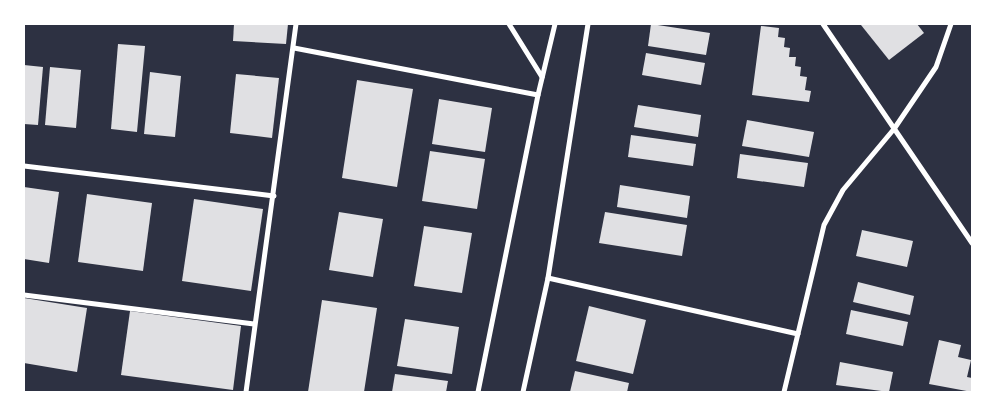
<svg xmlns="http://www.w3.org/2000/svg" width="996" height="416" viewBox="0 0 996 416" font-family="Signika,sans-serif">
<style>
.building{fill:#e0e0e3}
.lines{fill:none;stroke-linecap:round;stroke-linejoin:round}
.minor{stroke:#fff;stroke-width:5}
</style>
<rect width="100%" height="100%" fill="#2d3142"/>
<g class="building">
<path d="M234,24H288L286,44L233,41Z"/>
<path d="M651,24L710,33L706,55L648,46Z"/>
<path d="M863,24H917L924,33L889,60L861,25Z"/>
<path d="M761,26L779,28L778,37L785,38L784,47L790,48L789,57H796L795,66L801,67L800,76L807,77L805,90L811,91L809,102L752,95Z"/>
<path d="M118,44L145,46L137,132L111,129Z"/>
<path d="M646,53L705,63L701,85L642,75Z"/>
<path d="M24,65L43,67L38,125L24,124Z"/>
<path d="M50,67L81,70L76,128L45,125Z"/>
<path d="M150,72L181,76L175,137L144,134Z"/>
<path d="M236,74L279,78L272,138L230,133Z"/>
<path d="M357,80L413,89L397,187L342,178Z"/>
<path d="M439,99L492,108L485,152L432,144Z"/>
<path d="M638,105L701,115L698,137L634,127Z"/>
<path d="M747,120L814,132L809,157L742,146Z"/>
<path d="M631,135L696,144L693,166L628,157Z"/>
<path d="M430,151L485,159L477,209L422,201Z"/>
<path d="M740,154L808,163L804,187L737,178Z"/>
<path d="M620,185L690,196L687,218L617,207Z"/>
<path d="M24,187L59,192L49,263L24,259Z"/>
<path d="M87,194L152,203L143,271L78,262Z"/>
<path d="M194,199L263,209L251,291L182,281Z"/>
<path d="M339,212L383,219L373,277L329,270Z"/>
<path d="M605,212L687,225L682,256L599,243Z"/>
<path d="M424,226L472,233L462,293L414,286Z"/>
<path d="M862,230L913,241L907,267L856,256Z"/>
<path d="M858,282L914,296L910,315L853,302Z"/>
<path d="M24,298L87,308L77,372L24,363Z"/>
<path d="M322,300L377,308L364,392H308Z"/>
<path d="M589,306L646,320L633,374L576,361Z"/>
<path d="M851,310L908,322L903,346L846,334Z"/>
<path d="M130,311L241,326L233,390L121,375Z"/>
<path d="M405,319L459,327L452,374L397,366Z"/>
<path d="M939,340L961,345L958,357L971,360L967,377L972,378V392L929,384Z"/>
<path d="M840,362L893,372L889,392L836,385Z"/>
<path d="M575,371L629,383L627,392H570Z"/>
<path d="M395,374L448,381L446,392H392Z"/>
</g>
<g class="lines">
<g class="minor">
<path d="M509,24L542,77"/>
<path d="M823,24L972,243"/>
<path d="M294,48L538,95"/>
<path d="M24,166L274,196"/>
<path d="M548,278L798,334"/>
<path d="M24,295L254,324"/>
<path d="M246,392L296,24"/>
<path d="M478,392L538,95L555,24"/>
<path d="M523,392L548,278L588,24"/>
<path d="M784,392L824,225L843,190L894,129L936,67L951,24"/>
</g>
</g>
<rect width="996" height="416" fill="none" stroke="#ffffff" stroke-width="50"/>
</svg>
